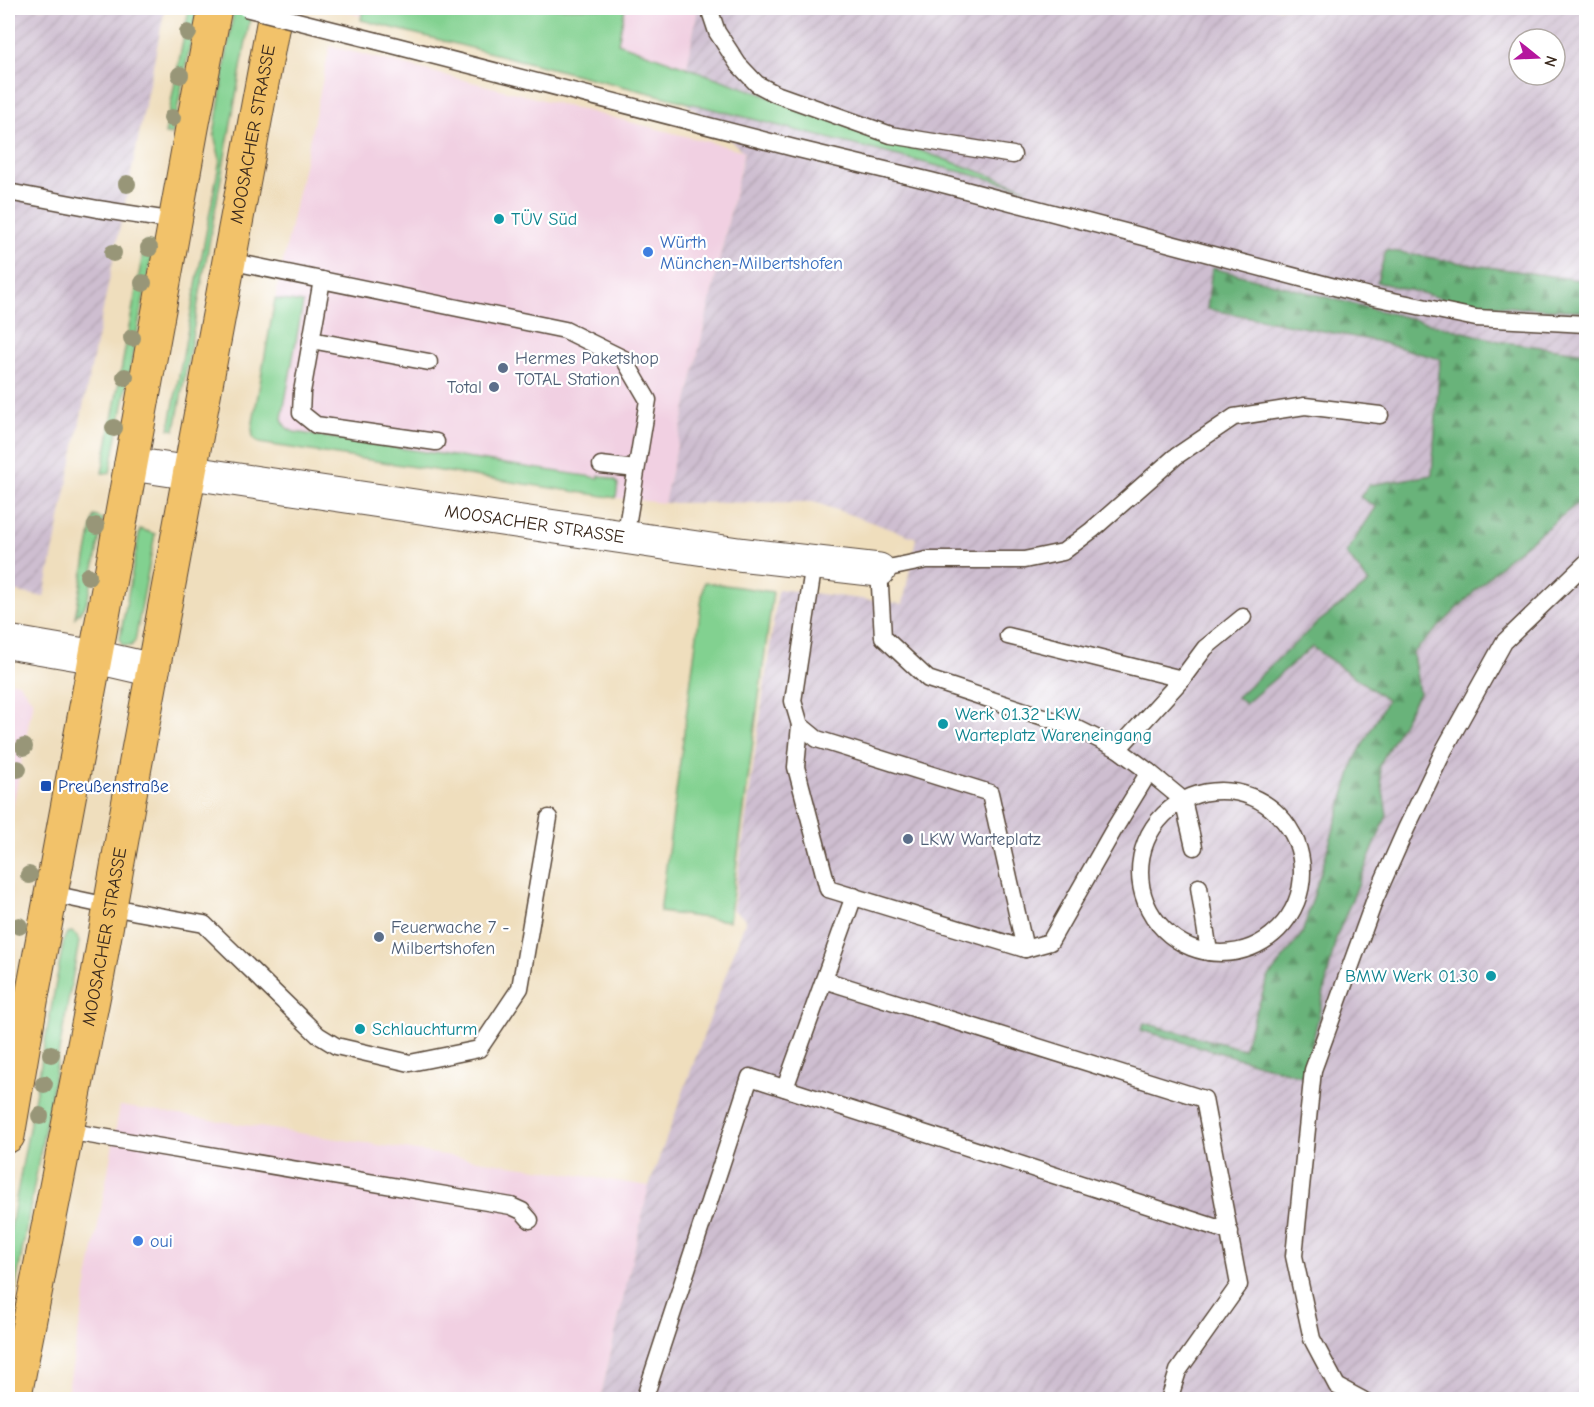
<svg xmlns="http://www.w3.org/2000/svg" width="1594" height="1407" viewBox="0 0 1594 1407" font-family="'Comic Neue',sans-serif">
<style>
.built{fill:#f1d0e2}
.industrial{fill:url(#industrial-furrows);fill-rule:evenodd}
.grass{fill:#82d190;stroke:#5e7e57;stroke-width:1.5}
.forest{fill:url(#forest-firs);stroke:#526e4c;stroke-width:1.5}
.lines{fill:none;stroke-linecap:round;stroke-linejoin:round}
.lane-casing{stroke:#564536;stroke-width:19}
.street-casing{stroke:#564536;stroke-width:35}
.primary-casing{stroke:#564536;stroke-width:35}
.lane{stroke:#fff;stroke-width:16}
.street{stroke:#fff;stroke-width:33}
.primary{stroke:#f2c26a;stroke-width:33}
.lane-bridge-casing{stroke:#564536;stroke-width:19;stroke-linecap:butt}
.lane-bridge{stroke:#fff;stroke-width:16}
.tree{fill:#989678}
.culture-dot{fill:#0f9aa8;stroke:#fff;stroke-width:2}
.shop-dot{fill:#3f7fe0;stroke:#fff;stroke-width:2}
.service-dot{fill:#5c6f8a;stroke:#fff;stroke-width:2}
.transit-dot{fill:#1a4fb4;stroke:#fff;stroke-width:2}
.labels{text-anchor:middle;dominant-baseline:central;stroke-width:4.5;stroke-linejoin:round;paint-order:stroke}
.street-label{font-size:18px;fill:#3b2a1e;stroke:#fff}
.culture-label{font-size:18px;fill:#0d838f;stroke:#fff;text-anchor:start}
.shop-label{font-size:18px;fill:#366cbe;stroke:#fff;text-anchor:start}
.service-label{font-size:18px;fill:#4e5e75;stroke:#fff;text-anchor:start}
.transit-label{font-size:18px;fill:#164399;stroke:#fff;text-anchor:start}
</style>
<defs>
<pattern id="industrial-furrows" width="10" height="10" patternUnits="userSpaceOnUse" patternTransform="scale(1.5)"><rect width="10" height="10" fill="#cebed0"/><path d="M-1 1l2-2M0 10L10 0M9 11l2-2" fill="none" stroke="#b2a3b2"/></pattern>
<pattern id="forest-firs" width="22" height="20" patternUnits="userSpaceOnUse" patternTransform="scale(1.5)"><rect width="22" height="20" fill="#69b37a"/><path d="M5 1l3.5 6h-7zM16 11l3.5 6h-7z" fill="#589263"/></pattern>
</defs>
<rect width="100%" height="100%" fill="#fff"/>
<filter id="ink" filterUnits="userSpaceOnUse"><feTurbulence type="fractalNoise" baseFrequency=".0167" numOctaves="2"/><feDisplacementMap in="SourceGraphic" scale="12" xChannelSelector="R" yChannelSelector="G"/><feConvolveMatrix kernelMatrix="1 2 1 2 8 2 1 2 1" color-interpolation-filters="sRGB"/></filter>
<filter id="wash" filterUnits="userSpaceOnUse"><feTurbulence type="fractalNoise" baseFrequency=".008" numOctaves="4" result="noise"/><feDisplacementMap in="SourceGraphic" scale="24" xChannelSelector="R" yChannelSelector="G"/><feGaussianBlur stdDeviation="1.35" result="paint"/><feColorMatrix in="noise" values="0 0 0 0 0 0 0 0 0 0 0 0 0 0 0 0 0 1.4 0 .05"/><feComposite in="paint" operator="in"/></filter>
<g filter="url(#wash)">
<rect width="100%" height="100%" fill="#efdebd"/>
<g class="built">
<path d="M332,8H698L681,99Z"/>
<path d="M330,46L744,151L664,503L616,498L259,443L253,438L252,428L275,299Z"/>
<path d="M8,681L19,683L33,701L8,832Z"/>
<path d="M120,1106L649,1186L600,1399L66,1400Z"/>
</g>
<g class="industrial">
<path d="M8,8H165L44,597L8,590Z"/>
<path d="M698,8H1586V1399L600,1400L649,1186L746,919L733,910L778,589L903,604L916,538L814,502L664,503L744,152L681,99ZM1519,39H1555V75H1519Z"/>
</g>
<g class="grass">
<path d="M234,8H252L175,430L169,429L220,159L214,135Z"/>
<path d="M363,8H625L618,43L1025,188L361,20Z"/>
<path d="M189,9L197,11L172,135L165,134Z"/>
<path d="M145,242L154,244L110,473H102Z"/>
<path d="M275,299L303,303L282,418C284,427 287,429 294,432L599,478V475L615,480L618,484L616,498L259,443L253,438L252,428Z"/>
<path d="M94,516L103,519L90,591L85,606L75,617Z"/>
<path d="M140,529L155,534L135,641L131,646L122,645L120,638Z"/>
<path d="M704,582L773,592L729,921L660,912Z"/>
<path d="M72,932L77,936L79,942L8,1328V1242L64,939L67,933Z"/>
</g>
<g class="forest">
<path d="M1386,250L1467,264L1586,281V311L1523,308L1453,301L1377,282Z"/>
<path d="M1212,268L1503,342L1586,353V497L1506,560L1413,653L1419,693L1379,766L1387,815L1336,938L1305,1077L1141,1030L1144,1023L1243,1049L1268,978L1302,934L1355,759L1387,700L1312,647L1245,704L1237,697L1317,623L1369,583L1346,553L1376,507L1360,497L1369,485L1432,475L1440,359L1376,341L1207,309Z"/>
</g>
</g>
<g filter="url(#ink)">
<g class="lines">
<defs>
<g id="lane">
<path d="M710,8V11L717,32L738,64L757,84L776,94L891,135L1013,155"/>
<path d="M377,41L794,148L931,181L1369,296L1476,318L1586,324"/>
<path d="M8,192L98,209L175,221"/>
<path d="M229,261L565,330L624,359L648,400L625,538"/>
<path d="M322,280L302,392L301,413L316,425L436,442"/>
<path d="M311,340L429,362"/>
<path d="M601,465L636,469"/>
<path d="M814,563L793,701L800,725L817,739L990,793L1025,949"/>
<path d="M1008,636L1182,679"/>
<path d="M800,725L796,767L828,889L1025,949L1050,942L1113,831L1149,772"/>
<path d="M1118,749L1182,679L1205,648L1243,617"/>
<circle cx="1221" cy="872" r="81"/>
<path d="M1194,847L1183,800L1149,772L1118,749L1074,727L928,679L883,637L879,570L927,560H1024L1063,552L1092,530L1175,457L1234,417L1305,406L1380,415"/>
<path d="M1199,887L1209,952"/>
<path d="M52,894L137,912L204,924L318,1035L336,1046L410,1063L479,1049L520,988L549,818"/>
<path d="M824,980L1204,1099L1239,1285L1178,1371L1169,1400"/>
<path d="M785,1088L854,896"/>
<path d="M66,1131L511,1206L522,1211L530,1220"/>
<path d="M644,1400L750,1077L1230,1232"/>
<path d="M1363,1400L1337,1386L1312,1339L1294,1256L1313,1070L1375,899L1406,829L1444,750L1504,642L1586,563"/>
</g>
<g id="street">
<path id="s1" d="M131,464L738,554L879,570"/>
<path d="M8,642L96,657L153,670"/>
</g>
<g id="primary">
<path d="M8,1136L32,996L114,557L192,128L215,8"/>
<path id="s2" d="M14,1400L98,974L132,783L276,8"/>
</g>
</defs>
<use href="#lane" class="lane-casing"/>
<use href="#street" class="street-casing"/>
<use href="#primary" class="primary-casing"/>
<use href="#lane" class="lane"/>
<use href="#street" class="street"/>
<use href="#primary" class="primary"/>
<defs>
<path id="lane-bridge" d="M245,8L377,41"/>
</defs>
<use href="#lane-bridge" class="lane-bridge-casing"/>
<use href="#lane-bridge" class="lane-bridge"/>
</g>
<g class="tree">
<circle cx="188" cy="33" r="9"/>
<circle cx="180" cy="75" r="9"/>
<circle cx="172" cy="118" r="9"/>
<circle cx="127" cy="184" r="9"/>
<circle cx="149" cy="248" r="9"/>
<circle cx="113" cy="253" r="9"/>
<circle cx="143" cy="283" r="9"/>
<circle cx="132" cy="338" r="9"/>
<circle cx="125" cy="377" r="9"/>
<circle cx="114" cy="428" r="9"/>
<circle cx="96" cy="526" r="9"/>
<circle cx="88" cy="576" r="9"/>
<circle cx="24" cy="747" r="9"/>
<circle cx="18" cy="769" r="9"/>
<circle cx="29" cy="875" r="9"/>
<circle cx="19" cy="926" r="9"/>
<circle cx="51" cy="1054" r="9"/>
<circle cx="44" cy="1084" r="9"/>
<circle cx="40" cy="1116" r="9"/>
</g>
</g>
<g class="culture-dot">
<circle cx="499" cy="219" r="6"/>
<circle cx="943" cy="724" r="6"/>
<circle cx="1491" cy="976" r="6"/>
<circle cx="360" cy="1029" r="6"/>
</g>
<g class="shop-dot">
<circle cx="648" cy="252" r="6"/>
<circle cx="138" cy="1241" r="6"/>
</g>
<g class="service-dot">
<circle cx="503" cy="368" r="6"/>
<circle cx="494" cy="387" r="6"/>
<circle cx="908" cy="839" r="6"/>
<circle cx="379" cy="937" r="6"/>
</g>
<rect class="transit-dot" x="40" y="780" width="12" height="12" rx="3"/>
<g class="labels">
<g class="street-label">
<text stroke="none"><textPath href="#s2" startOffset="1288">MOOSACHER STRASSE</textPath></text>
<text stroke="none"><textPath href="#s1" startOffset="408">MOOSACHER STRASSE</textPath></text>
<text stroke="none"><textPath href="#s2" startOffset="472">MOOSACHER STRASSE</textPath></text>
</g>
<g class="culture-label">
<text x="511" y="219">TÜV Süd</text>
<text x="955" y="714">Werk 01.32 LKW<tspan x="955" dy="21">Warteplatz Wareneingang</tspan></text>
<text x="1479" y="976" text-anchor="end">BMW Werk 01.30</text>
<text x="372" y="1029">Schlauchturm</text>
</g>
<g class="shop-label">
<text x="660" y="242">Würth<tspan x="660" dy="21">München-Milbertshofen</tspan></text>
<text x="150" y="1241">oui</text>
</g>
<g class="service-label">
<text x="515" y="358">Hermes Paketshop<tspan x="515" dy="21">TOTAL Station</tspan></text>
<text x="482" y="387" text-anchor="end">Total</text>
<text x="920" y="839">LKW Warteplatz</text>
<text x="391" y="927">Feuerwache 7 -<tspan x="391" dy="21">Milbertshofen</tspan></text>
</g>
<g class="transit-label">
<text x="58" y="786">Preußenstraße</text>
</g>
</g>
<rect width="1594" height="1407" fill="none" stroke="#fff" stroke-width="30"/>
<g transform="translate(1537 57) rotate(108)"><circle r="28" fill="#ffffff" stroke="#b1aaa5" stroke-width="1.5"/>
<path d="M0-4.5L10 22L0 15L-10 22Z" fill="#b5179e"/>
<text y="-9" font-size="16" font-weight="bold" text-anchor="middle" fill="#3b2a1e">N</text>
</g>
</svg>
